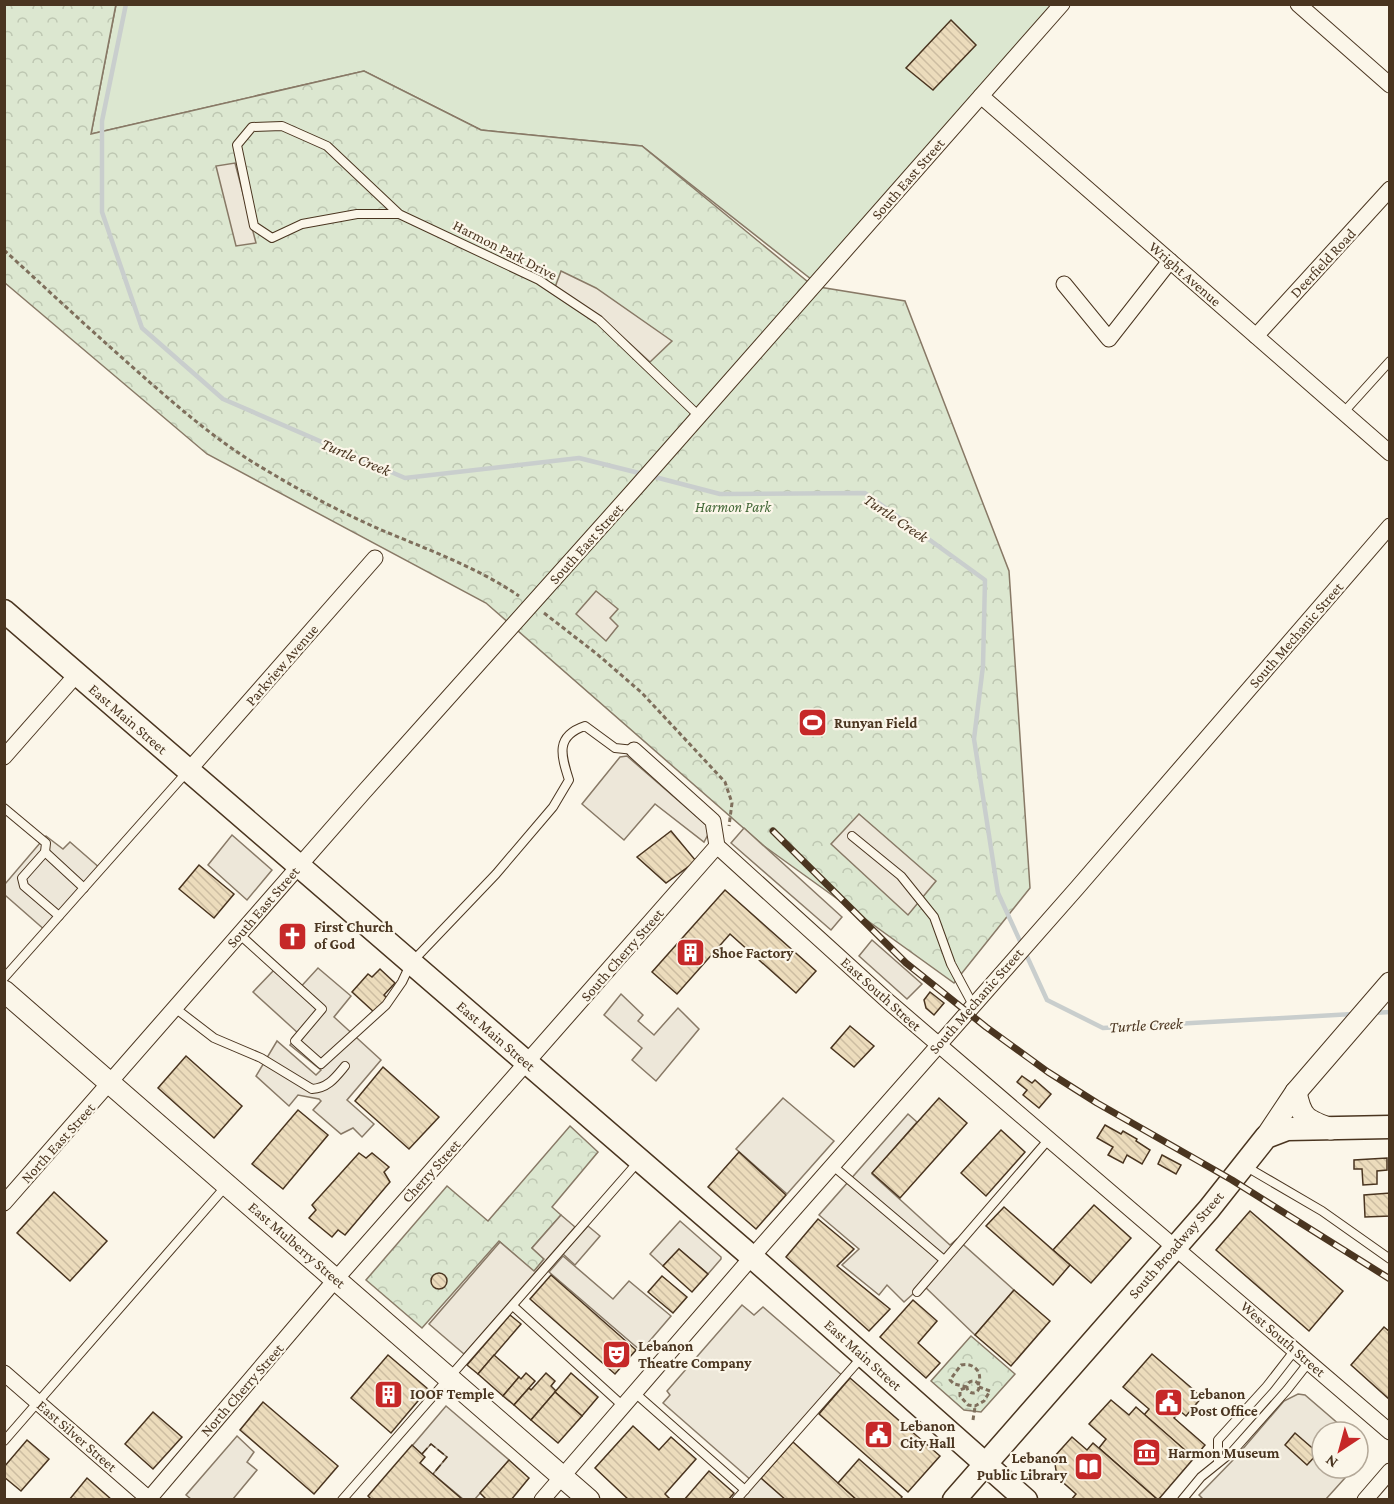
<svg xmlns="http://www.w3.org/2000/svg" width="1394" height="1504" viewBox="0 0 1394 1504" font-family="'Crimson Pro',serif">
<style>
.grass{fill:#dce7d0;stroke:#887966;stroke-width:1.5}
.park{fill:url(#park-crowns);stroke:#887966;stroke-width:1.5}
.parking{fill:#ede7d9;stroke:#887966;stroke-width:1.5}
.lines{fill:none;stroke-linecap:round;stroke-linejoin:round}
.stream{stroke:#c9cecd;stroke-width:4.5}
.building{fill:url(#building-back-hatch);stroke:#4a3520;stroke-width:1.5}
.lane-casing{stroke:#4a3520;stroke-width:10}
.street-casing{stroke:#4a3520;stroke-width:17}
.secondary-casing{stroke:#4a3520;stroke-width:23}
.primary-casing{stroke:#4a3520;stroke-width:25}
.path{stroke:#7f6f5c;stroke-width:3;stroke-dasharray:4.5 3;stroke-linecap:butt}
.lane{stroke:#fbf6e9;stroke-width:8}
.street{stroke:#fbf6e9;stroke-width:15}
.secondary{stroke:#fbf6e9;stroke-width:21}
.primary{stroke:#fbf6e9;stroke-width:22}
.rail-casing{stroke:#4a3520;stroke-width:7}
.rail{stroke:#fbf6e9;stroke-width:4.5;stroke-dasharray:14;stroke-linecap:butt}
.fence{stroke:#4a3520;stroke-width:1.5;stroke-dasharray:8 3;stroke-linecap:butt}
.labels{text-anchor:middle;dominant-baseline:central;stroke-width:4.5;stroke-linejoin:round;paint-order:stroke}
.street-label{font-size:15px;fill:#4a3520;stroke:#fbf6e9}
.park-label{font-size:15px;font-style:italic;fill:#436837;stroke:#fbf6e9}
.poi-label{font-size:15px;font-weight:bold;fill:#4a3520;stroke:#fbf6e9;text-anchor:start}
.water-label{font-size:16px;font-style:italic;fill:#4a3520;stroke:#fbf6e9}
</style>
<defs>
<pattern id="park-crowns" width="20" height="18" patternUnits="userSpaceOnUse" patternTransform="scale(1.5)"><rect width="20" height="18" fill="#dce7d0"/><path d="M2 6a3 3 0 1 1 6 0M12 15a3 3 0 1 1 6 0" fill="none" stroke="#bec7b2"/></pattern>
<pattern id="building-back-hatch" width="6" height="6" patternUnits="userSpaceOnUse" patternTransform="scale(1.5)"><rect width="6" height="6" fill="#ecdcbc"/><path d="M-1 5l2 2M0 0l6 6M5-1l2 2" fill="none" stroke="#ccbda1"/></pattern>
</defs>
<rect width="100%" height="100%" fill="#fbf6e9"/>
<path class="grass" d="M116,5H1062L816,283L642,146L481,130L364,71L91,134Z"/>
<g class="park">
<path d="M116,4L91,134L364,71L481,130L642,146L813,286L905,301L1009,571L1030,888L954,983L764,846L486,603L207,454L5,283V5Z"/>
<path d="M570,1126L598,1152L552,1207L561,1215L532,1248L544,1259L534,1272L499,1241L422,1328L366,1280L447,1186L488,1221Z"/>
<path d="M971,1336L1015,1374L981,1412L964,1410L931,1381Z"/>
</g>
<g class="parking">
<path d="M235,163L256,243L236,246L216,166Z"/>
<path d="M561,271L596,288L672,341L650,362L614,329L554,290Z"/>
<path d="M596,591L618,609L610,618L618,626L606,641L576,614Z"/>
<path d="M627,756L711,829L704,842L655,804L624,840L582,804L620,757Z"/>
<path d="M859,814L936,881L908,915L831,844Z"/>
<path d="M744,828L842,917L831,930L731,843Z"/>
<path d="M232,835L272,870L247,900L208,865Z"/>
<path d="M46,836L63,849L70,842L101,869L46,931L6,896L5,897V884Z"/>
<path d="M872,940L922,984L907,999L859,956Z"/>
<path d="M318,968L351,996L334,1017L381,1060L347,1100L374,1124L362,1137L353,1128L341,1134L313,1110L321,1101L319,1099L298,1095L289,1106L256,1076L277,1041L316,1075L321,1070L290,1045L298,1033L253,992L274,970L297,991Z"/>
<path d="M621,994L643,1015L638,1021L654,1035L678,1008L699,1029L656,1081L632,1060L642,1048L604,1015Z"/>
<path d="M783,1098L834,1141L787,1194L736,1149Z"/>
<path d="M908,1114L917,1122L872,1174L950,1245L957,1239L1014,1290L975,1335L923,1285L904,1302L887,1285L879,1295L842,1265L859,1249L819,1215Z"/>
<path d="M561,1215L575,1227L464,1354L429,1324L500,1242L534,1271L544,1259L532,1248Z"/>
<path d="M680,1221L721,1257V1259L708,1274L679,1249L663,1266L650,1254Z"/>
<path d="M588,1226L600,1236L575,1265L563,1254Z"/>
<path d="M563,1256L613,1299L629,1281L671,1316L641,1351L549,1272Z"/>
<path d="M742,1305L754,1315L763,1307L844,1377L758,1475L786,1499H736L752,1481L663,1403L670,1395L667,1391Z"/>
<path d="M1298,1394L1305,1395L1348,1432H1322V1468H1354L1326,1499L1204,1500L1199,1495L1235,1458L1284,1401Z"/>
<path d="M446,1406L509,1460L475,1499H463L433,1474L447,1457L431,1444L422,1454L412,1446Z"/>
<path d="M237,1436L254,1452L247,1462L257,1470L233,1499H191L186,1495Z"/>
</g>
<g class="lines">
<g class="stream">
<path d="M126,4L102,121V212L142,328L223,399L405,478L579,458L643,474"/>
<path d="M651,476L720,494L865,493L985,580L983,666L974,739L998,893L1047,1000L1103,1028L1353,1014"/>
<path d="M1373,1013L1390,1012"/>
</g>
</g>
<g class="building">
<path d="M951,20L976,45L933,90L906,68Z"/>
<path d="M671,831L696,861L666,883L637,857Z"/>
<path d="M199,865L234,894L214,918L179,889Z"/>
<path d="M725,890L816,971L796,993L730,934L677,994L652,972Z"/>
<path d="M380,969L395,983L384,995L388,999L375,1013L352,992L368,974L372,977Z"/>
<path d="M930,992L944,1003L934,1015L926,1008L924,1000Z"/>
<path d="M850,1026L874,1046L854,1067L831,1048Z"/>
<path d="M186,1056L242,1106L214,1138L158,1088Z"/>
<path d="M383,1067L439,1117L409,1149L355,1101Z"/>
<path d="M1022,1076L1032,1083L1035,1080L1051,1094L1039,1108L1023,1095L1027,1090L1017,1082Z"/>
<path d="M939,1098L967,1123L900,1198L872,1173Z"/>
<path d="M298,1110L328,1135L283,1189L252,1164Z"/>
<path d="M1105,1125L1121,1134L1123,1131L1137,1139L1136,1141L1150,1150L1142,1164L1127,1155L1123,1163L1108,1155L1113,1147L1097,1138Z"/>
<path d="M1001,1130L1025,1152L986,1196L961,1173Z"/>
<path d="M739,1152L786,1195L756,1229L708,1187Z"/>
<path d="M359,1153L366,1158L372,1153L389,1167L384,1172L390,1182L345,1235L338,1230L332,1237L309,1218L316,1210L312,1205Z"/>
<path d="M1162,1155L1181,1165L1176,1174L1158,1164Z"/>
<path d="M1387,1158V1170L1377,1171V1184L1363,1185L1362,1169H1354V1160Z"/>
<path d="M54,1192L107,1241L70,1281L17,1233Z"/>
<path d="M1390,1193V1216L1365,1217L1364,1195Z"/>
<path d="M1094,1205L1131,1238L1091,1283L1053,1250Z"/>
<path d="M1004,1207L1070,1265L1053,1285L986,1226Z"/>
<path d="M1250,1211L1343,1291L1309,1331L1216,1250Z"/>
<path d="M818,1219L854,1249L837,1266L890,1309L869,1331L786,1257Z"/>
<path d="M679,1249L708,1274L692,1292L663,1266Z"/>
<circle cx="439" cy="1281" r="8"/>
<path d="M551,1275L636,1350L615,1374L530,1299Z"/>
<path d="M662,1276L687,1297L673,1313L648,1292Z"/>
<path d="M1014,1290L1050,1321L1011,1366L975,1335Z"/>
<path d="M913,1300L937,1321L918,1343L940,1363L926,1378L880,1337Z"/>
<path d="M510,1315L521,1324L478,1374L467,1365Z"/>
<path d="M1384,1327L1390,1332L1389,1399L1351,1365Z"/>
<path d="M1152,1354L1202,1397L1186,1416L1180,1411L1174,1418L1205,1445L1194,1458L1144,1415L1149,1409L1123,1387Z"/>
<path d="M388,1355L428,1389L391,1433L351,1398Z"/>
<path d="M494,1355L519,1377L503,1396L478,1374Z"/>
<path d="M526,1373L535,1381L514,1405L503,1396L519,1377L521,1379Z"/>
<path d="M546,1373L555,1381L551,1386L556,1391L531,1420L514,1405L529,1388L531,1390Z"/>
<path d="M571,1373L598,1397L582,1416L555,1392Z"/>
<path d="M850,1378L940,1456L908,1492L819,1414Z"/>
<path d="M555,1392L582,1416L558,1443L531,1420Z"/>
<path d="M1111,1400L1129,1415L1136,1407L1194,1458L1158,1500L1099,1448L1106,1439L1089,1424Z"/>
<path d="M263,1402L338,1466L314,1494L240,1430Z"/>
<path d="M153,1412L182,1437L153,1469L125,1444Z"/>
<path d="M633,1426L659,1450L671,1437L696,1459L665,1494L671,1500H629L595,1468Z"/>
<path d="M1295,1433L1318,1453L1307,1465L1285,1445Z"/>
<path d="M1072,1437L1087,1450L1093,1443L1158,1500H1071L1076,1494L1057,1477L1054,1457Z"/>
<path d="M27,1440L49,1459L21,1491L4,1477V1467Z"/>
<path d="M793,1442L838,1483L857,1500H786L761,1478Z"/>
<path d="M412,1445L425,1457L420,1463L463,1500H372L368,1496Z"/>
<path d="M859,1459L902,1497L900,1500H857L838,1483Z"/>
<path d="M509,1460L529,1478L511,1500H487L480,1493Z"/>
<path d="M709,1471L734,1493L728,1500H684Z"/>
<path d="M87,1478L112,1500H69Z"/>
</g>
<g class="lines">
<defs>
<g id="lane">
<path d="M399,214H357L302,224L272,238L254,226L237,145L252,127L282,126L327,146L399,214L539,280L599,320L699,416"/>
<path d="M1343,413L1390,361"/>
<path d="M4,808L46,843L45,852L22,878L24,886L59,916"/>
<path d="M852,836L901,876L934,917L951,964L973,1005"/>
<path d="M45,852L84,888"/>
<path d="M239,934L322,1009L295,1041L321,1064L386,1005L402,982L411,963L496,874L553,807L569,780C561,755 555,736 585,726L615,748L634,750"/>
<path d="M4,978L186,773"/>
<path d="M175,1008L214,1038L261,1058L312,1089C328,1088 335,1078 345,1066"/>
<path d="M833,1166L944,1260"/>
<path d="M1245,1166L1322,1211L1390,1259"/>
<path d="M917,1292L1049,1139"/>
<path d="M513,1306L623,1406"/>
<path d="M635,1393L745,1490"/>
<path d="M4,1441L226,1186"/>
<path d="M1218,1462V1440L1267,1386L1295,1350"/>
<path d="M342,1500L638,1162"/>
<path d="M736,1500L862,1357"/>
<path d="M1182,1500L1201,1477L1232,1452L1287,1390L1309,1362"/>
</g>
<g id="street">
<path d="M1298,4L1390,85"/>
<path d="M981,96L1390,453"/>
<path d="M1064,284L1109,339L1170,261"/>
<path d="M1256,336L1390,189"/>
<path d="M634,750L713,821L717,846L890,1003L1390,1432"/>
<path d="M4,757L77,674"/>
<path d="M188,771L375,558"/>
<path d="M4,1203L363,793L633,491L1062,4"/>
<path d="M4,1373L150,1500"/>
<path d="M148,1500L336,1279L717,846"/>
<path d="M542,1500L752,1257L1077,888L1390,526"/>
<path d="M1365,1500L1390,1471"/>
</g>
<g id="secondary">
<path d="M4,991L589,1500"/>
<path d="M1296,1092C1301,1118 1306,1120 1331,1129"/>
<path d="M1266,1137L1296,1092L1390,983"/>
</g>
<g id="primary">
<path d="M4,611L752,1257L1026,1500"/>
<path d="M954,1500L1209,1209L1266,1137L1287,1129L1390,1127"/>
</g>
</defs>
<use href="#lane" class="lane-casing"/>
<use href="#street" class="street-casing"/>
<use href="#secondary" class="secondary-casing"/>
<use href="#primary" class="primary-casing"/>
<g class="path">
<path d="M4,250C52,294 98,337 146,379C184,412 222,445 266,470C302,492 341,512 379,529C426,549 477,567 519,596"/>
<path d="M544,613L597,654L642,693L725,782L732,803L729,826"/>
<circle cx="973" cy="1387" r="6"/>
<path d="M967,1387L954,1384L950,1380L961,1365C973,1362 984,1372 978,1385"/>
<path d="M965,1388L960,1390V1396L968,1405L975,1406L984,1401L990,1391L979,1387"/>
<path d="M973,1420L975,1407"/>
</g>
<use href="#lane" class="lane"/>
<use href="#street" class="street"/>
<use href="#secondary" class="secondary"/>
<use href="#primary" class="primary"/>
<defs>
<path id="rail" d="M773,831L906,963L986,1027L1048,1072L1097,1103L1232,1180L1390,1279"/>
</defs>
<use href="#rail" class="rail-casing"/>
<use href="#rail" class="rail"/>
<path class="fence" d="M422,1454L431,1444L447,1457L433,1474"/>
</g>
<defs>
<symbol id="stadium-square" viewBox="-11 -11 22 22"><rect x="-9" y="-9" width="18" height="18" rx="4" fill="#c62828" stroke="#fbf6e9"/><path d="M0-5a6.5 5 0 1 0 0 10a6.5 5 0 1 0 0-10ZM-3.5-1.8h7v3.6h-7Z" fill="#fff"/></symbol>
<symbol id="church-square" viewBox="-11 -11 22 22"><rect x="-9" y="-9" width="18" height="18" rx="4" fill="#c62828" stroke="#fbf6e9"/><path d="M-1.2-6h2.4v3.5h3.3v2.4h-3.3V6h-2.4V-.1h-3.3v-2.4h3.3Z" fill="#fff"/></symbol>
<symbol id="building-square" viewBox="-11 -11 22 22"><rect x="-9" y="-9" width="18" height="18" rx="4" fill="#c62828" stroke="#fbf6e9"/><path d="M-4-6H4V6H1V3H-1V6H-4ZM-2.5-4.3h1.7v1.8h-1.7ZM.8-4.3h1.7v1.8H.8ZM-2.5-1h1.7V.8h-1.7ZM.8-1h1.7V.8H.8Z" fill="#fff"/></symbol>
<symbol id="theatre-square" viewBox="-11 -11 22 22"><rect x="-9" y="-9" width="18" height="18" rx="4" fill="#c62828" stroke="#fbf6e9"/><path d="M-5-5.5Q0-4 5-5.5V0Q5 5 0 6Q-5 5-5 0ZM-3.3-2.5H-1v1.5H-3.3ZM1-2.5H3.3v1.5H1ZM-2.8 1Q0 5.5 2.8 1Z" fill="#fff"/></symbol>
<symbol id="civic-square" viewBox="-11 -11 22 22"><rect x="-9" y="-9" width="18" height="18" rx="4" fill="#c62828" stroke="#fbf6e9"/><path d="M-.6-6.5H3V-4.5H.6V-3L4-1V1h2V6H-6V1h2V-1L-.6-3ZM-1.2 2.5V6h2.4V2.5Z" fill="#fff"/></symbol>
<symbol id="museum-square" viewBox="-11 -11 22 22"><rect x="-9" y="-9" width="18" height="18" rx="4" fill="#c62828" stroke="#fbf6e9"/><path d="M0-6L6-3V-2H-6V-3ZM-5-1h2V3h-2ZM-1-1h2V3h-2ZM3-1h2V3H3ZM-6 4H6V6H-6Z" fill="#fff"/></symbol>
<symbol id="library-square" viewBox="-11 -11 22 22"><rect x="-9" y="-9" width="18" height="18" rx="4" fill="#c62828" stroke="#fbf6e9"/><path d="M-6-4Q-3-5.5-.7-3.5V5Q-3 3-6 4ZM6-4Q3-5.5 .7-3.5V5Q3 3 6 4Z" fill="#fff"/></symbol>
</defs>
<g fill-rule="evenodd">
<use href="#stadium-square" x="796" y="706" width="33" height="33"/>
<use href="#church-square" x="276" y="920" width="33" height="33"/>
<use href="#building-square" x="674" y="936" width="33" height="33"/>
<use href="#theatre-square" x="600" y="1338" width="33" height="33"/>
<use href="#building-square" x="372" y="1378" width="33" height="33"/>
<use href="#civic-square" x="1152" y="1386" width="33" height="33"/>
<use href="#civic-square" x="862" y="1418" width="33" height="33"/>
<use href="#museum-square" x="1130" y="1436" width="33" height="33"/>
<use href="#library-square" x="1072" y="1450" width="33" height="33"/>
</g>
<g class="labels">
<g class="street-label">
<text transform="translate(908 179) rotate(-49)">South East Street</text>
<text transform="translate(505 250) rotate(27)">Harmon Park Drive</text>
<text transform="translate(1323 263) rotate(-47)">Deerfield Road</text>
<text transform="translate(1185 274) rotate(41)">Wright Avenue</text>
<text transform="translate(586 544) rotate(-48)">South East Street</text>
<text transform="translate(1296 635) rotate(-49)">South Mechanic Street</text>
<text transform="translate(282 665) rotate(-49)">Parkview Avenue</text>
<text transform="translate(128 719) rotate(41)">East Main Street</text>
<text transform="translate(263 907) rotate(-49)">South East Street</text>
<text transform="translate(622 955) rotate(-49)">South Cherry Street</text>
<text transform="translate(881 994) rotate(42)">East South Street</text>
<text transform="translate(976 1001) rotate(-49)">South Mechanic Street</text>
<text transform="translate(496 1036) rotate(41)">East Main Street</text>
<text transform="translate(58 1143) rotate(-48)">North East Street</text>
<text transform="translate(431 1171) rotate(-48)">Cherry Street</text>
<text transform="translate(297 1245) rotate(41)">East Mulberry Street</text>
<text transform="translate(1176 1245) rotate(-49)">South Broadway Street</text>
<text transform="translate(1283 1339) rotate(41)">West South Street</text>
<text transform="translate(863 1355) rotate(42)">East Main Street</text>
<text transform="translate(242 1390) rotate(-49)">North Cherry Street</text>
<text transform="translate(77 1436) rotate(41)">East Silver Street</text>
</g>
<g class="park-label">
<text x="733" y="507">Harmon Park</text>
</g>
<g class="poi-label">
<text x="834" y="723">Runyan Field</text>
<text x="314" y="927">First Church<tspan x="314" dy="17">of God</tspan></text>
<text x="712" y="953">Shoe Factory</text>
<text x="638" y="1346">Lebanon<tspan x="638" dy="17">Theatre Company</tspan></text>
<text x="410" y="1394">IOOF Temple</text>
<text x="1190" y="1394">Lebanon<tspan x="1190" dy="17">Post Office</tspan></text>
<text x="900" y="1426">Lebanon<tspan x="900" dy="17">City Hall</tspan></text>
<text x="1168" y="1453">Harmon Museum</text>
<text x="1067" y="1458" text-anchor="end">Lebanon<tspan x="1067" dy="17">Public Library</tspan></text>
</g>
<g class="water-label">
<text transform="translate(356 457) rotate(23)">Turtle Creek</text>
<text transform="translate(896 518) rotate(34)">Turtle Creek</text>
<text transform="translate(1146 1025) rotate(-3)">Turtle Creek</text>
</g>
</g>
<rect width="1394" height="1504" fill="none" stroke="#4a3520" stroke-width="12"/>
<g transform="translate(1340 1450) rotate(216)"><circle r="28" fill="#fbf6e9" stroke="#b4a999" stroke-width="1.5"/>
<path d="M0-4.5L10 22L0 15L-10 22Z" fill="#c62828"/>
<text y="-9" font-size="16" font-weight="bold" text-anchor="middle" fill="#4a3520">N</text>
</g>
</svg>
